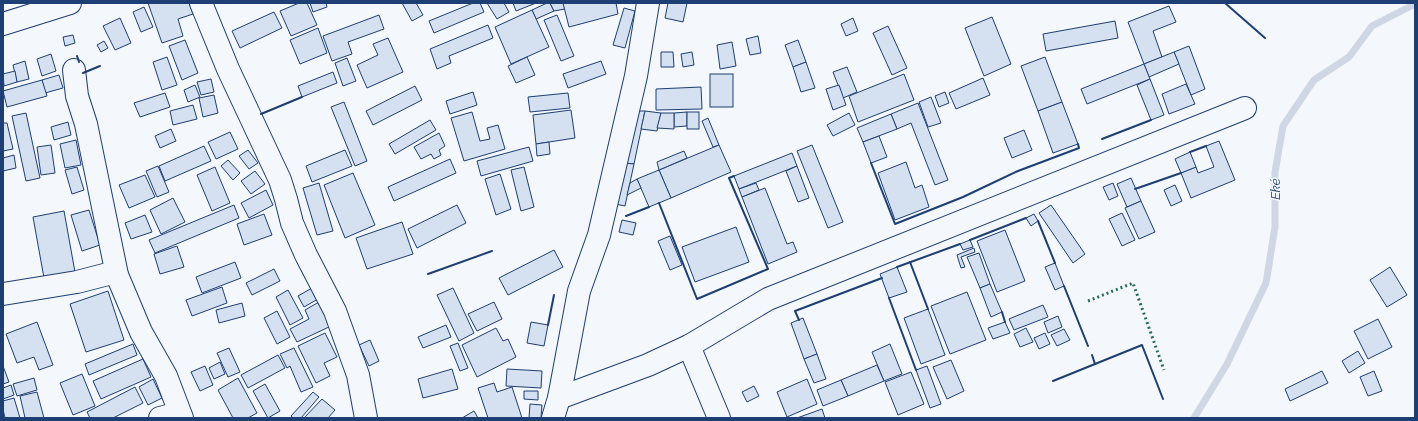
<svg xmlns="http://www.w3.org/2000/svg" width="1418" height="421" viewBox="0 0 1418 421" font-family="Raleway,sans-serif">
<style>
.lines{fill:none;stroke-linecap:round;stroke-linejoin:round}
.stream{stroke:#cfd7e4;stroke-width:7}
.building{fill:#d5e0f0;stroke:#1d3f73}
.minor-casing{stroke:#1d3f73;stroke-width:24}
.major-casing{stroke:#1d3f73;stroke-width:24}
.minor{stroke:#f4f7fb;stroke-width:22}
.major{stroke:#f4f7fb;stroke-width:22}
.hedge{stroke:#2c6c60;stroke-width:3;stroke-dasharray:2 3;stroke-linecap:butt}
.wall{stroke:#1d3f73;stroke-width:2}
.labels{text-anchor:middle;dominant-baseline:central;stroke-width:3;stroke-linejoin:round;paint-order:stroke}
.water-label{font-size:13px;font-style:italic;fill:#1d3f73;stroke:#f4f7fb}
</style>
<rect width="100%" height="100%" fill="#f4f7fb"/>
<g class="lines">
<path class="stream" d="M1194,418L1227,364L1266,283L1275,227V172L1283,126L1314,80L1349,57L1372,26L1415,4"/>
</g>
<g class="building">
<path d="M148,3H189L193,14L178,19L183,36L162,43Z"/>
<path d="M299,3H307L317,25L291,36L280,11Z"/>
<path d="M310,3H326L327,7L313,12Z"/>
<path d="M402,3H416L423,15L412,21Z"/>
<path d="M473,3H480L484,12L434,33L429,21Z"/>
<path d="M487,3H504L509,12L497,19Z"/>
<path d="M513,3H536L516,11Z"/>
<path d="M547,3H550L554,11L536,19L532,10Z"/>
<path d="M550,3H563L565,9L554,11Z"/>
<path d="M563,3H616L618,14L569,27Z"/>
<path d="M668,3H687L683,22L665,18Z"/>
<path d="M1169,6L1176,22L1153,31L1162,57L1144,64L1128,22Z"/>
<path d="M144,7L153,27L141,32L133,12Z"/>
<path d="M624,8L635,11L625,48L613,45Z"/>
<path d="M532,10L549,47L511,64L495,27Z"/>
<path d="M274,12L282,28L240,48L232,31Z"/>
<path d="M379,15L384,29L348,42L352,54L332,61L323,36Z"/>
<path d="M557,15L574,56L561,61L544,20Z"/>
<path d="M992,17L1011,64L984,76L965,28Z"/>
<path d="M120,18L131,43L115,50L103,26Z"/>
<path d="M853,18L858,31L846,36L841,24Z"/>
<path d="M1115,21L1118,38L1046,51L1043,34Z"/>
<path d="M488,25L493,38L449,56L451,63L437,69L430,49Z"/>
<path d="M888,26L907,68L892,75L873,33Z"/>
<path d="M318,28L327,53L300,64L290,40Z"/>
<path d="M73,35L75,43L65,46L63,37Z"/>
<path d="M758,36L761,53L750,55L746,39Z"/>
<path d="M388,38L403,72L367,88L357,65L378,55L373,44Z"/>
<path d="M185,40L198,73L182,80L169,46Z"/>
<path d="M798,40L806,62L793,67L785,45Z"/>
<path d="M104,41L108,48L101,52L97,45Z"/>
<path d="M732,42L736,66L720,69L717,45Z"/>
<path d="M1189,46L1205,89L1191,95L1174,52Z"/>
<path d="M661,52H673L674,67H661Z"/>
<path d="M692,52L694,65L683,67L681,54Z"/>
<path d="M1174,52L1179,64L1149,77L1144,64Z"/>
<path d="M51,54L56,71L42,76L37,59Z"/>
<path d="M167,57L177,85L162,90L153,62Z"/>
<path d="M527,57L535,75L516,83L508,66Z"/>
<path d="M1045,57L1062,102L1038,111L1021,66Z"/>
<path d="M347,58L356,81L343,86L335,63Z"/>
<path d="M25,61L29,79L17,82L13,65Z"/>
<path d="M601,61L606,74L568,88L563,74Z"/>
<path d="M806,62L815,88L801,92L793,67Z"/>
<path d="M1144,64L1150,79L1087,104L1081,89Z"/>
<path d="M847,67L857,92L843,98L833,72Z"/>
<path d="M15,71L17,82L4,86L3,74Z"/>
<path d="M333,72L337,83L302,97L298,86Z"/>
<rect x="710" y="74" width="23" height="33"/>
<path d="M904,74L914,100L858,122L849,96Z"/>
<path d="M59,75L63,88L45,93L42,80Z"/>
<path d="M983,78L990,95L956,109L949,93Z"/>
<path d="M211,79L214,92L201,95L197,82Z"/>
<path d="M1150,79L1164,115L1151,120L1137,85Z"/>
<path d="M42,80L47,96L7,107L3,91Z"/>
<path d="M1186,84L1195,104L1169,114L1162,94Z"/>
<path d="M195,85L200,97L188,102L184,90Z"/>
<path d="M839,85L846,105L833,110L826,89Z"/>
<path d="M415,86L422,100L373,125L366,111Z"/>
<path d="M701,87L702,109L656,110V89Z"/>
<path d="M473,92L477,105L450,114L446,101Z"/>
<path d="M945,92L949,103L939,107L935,96Z"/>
<path d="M165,93L170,107L140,117L134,103Z"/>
<path d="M568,93L570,108L530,112L528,97Z"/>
<path d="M214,95L218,113L203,117L199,98Z"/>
<path d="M931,97L941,123L928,127L919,102Z"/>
<path d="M344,102L367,161L355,166L331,107Z"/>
<path d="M1062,102L1078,144L1053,153L1038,111Z"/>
<path d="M918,103L948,180L935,185L911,123L897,129L891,114Z"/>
<path d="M193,105L197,119L173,125L170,111Z"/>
<path d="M571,110L575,138L536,144L533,115Z"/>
<path d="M635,111H645L634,164L624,163Z"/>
<path d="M645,111L661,113L657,131L641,129Z"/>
<path d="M472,112L480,141L490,139L487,128L498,125L505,149L464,161L451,118Z"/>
<path d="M687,112V126L674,127V113Z"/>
<rect x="687" y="112" width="12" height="17"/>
<path d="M26,113L40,178L26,181L12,116Z"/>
<path d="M661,113H674V129L657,128Z"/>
<path d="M849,113L855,125L833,136L827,125Z"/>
<path d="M891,114L897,129L863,142L857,128Z"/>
<path d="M708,118L719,145L713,147L702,121Z"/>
<path d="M430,120L436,130L395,154L389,144Z"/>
<path d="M68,122L71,135L54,140L51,127Z"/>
<path d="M3,123H7L13,149L3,151Z"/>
<path d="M171,129L176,141L160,148L155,136Z"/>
<path d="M1024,130L1032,150L1012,158L1004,138Z"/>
<path d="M230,132L238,149L216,159L208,142Z"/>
<path d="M439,133L445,146L439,150L441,155L434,159L431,154L421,159L414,147Z"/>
<path d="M879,136L887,157L871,163L863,142Z"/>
<path d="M76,140L81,165L65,168L60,144Z"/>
<path d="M1219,141L1235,180L1191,198L1181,173L1196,167L1198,173L1214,167L1206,146Z"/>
<path d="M549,142L550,154L537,156L536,144Z"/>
<path d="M51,145L55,173L41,175L37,147Z"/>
<path d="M719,145L731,172L671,198L659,170Z"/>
<path d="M812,145L843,222L828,228L797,151Z"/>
<path d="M204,146L211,161L165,181L159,166Z"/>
<path d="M529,147L533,161L481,176L477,161Z"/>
<path d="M248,150L258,163L249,169L239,156Z"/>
<path d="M345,150L352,166L312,182L306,166Z"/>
<path d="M684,151L687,158L659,170L657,162Z"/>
<path d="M1190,152L1196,167L1181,173L1175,159Z"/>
<path d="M792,153L797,166L739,189L734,176Z"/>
<path d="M14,155L16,168L3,171V158Z"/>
<path d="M450,159L456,173L394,201L388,187Z"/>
<path d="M228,160L240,173L233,180L221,166Z"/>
<path d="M906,162L915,188L922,185L929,207L895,220L878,173Z"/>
<path d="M624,163L634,164L625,206L615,204Z"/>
<path d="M158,166L169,192L157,197L146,171Z"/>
<path d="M797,166L809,198L798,202L786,171Z"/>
<path d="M77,167L84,190L72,194L65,170Z"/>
<path d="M215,167L230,203L212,211L197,175Z"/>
<path d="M524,167L534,207L521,211L511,170Z"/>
<path d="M659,170L671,198L649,207L637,179Z"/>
<path d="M255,171L265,184L251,194L241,181Z"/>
<path d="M353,173L375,225L345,238L324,185Z"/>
<path d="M500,174L511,209L496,215L485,179Z"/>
<path d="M145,175L155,197L129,208L119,185Z"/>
<path d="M1131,178L1141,201L1127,207L1117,184Z"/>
<path d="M637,179L641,188L627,195L630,183Z"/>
<path d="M319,183L333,231L317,235L303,188Z"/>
<path d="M756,183L759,190L742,197L739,189Z"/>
<path d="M1113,183L1118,196L1109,200L1103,187Z"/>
<path d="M1175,185L1182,201L1171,206L1164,190Z"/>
<path d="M765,188L787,244L793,242L797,252L768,264L742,197Z"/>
<path d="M266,190L273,205L249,218L241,203Z"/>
<path d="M173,198L185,222L161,234L150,210Z"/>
<path d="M1141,201L1155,232L1139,239L1125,208Z"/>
<path d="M234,205L239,218L155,253L149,240Z"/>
<path d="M457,205L466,223L417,248L408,229Z"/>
<path d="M1051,205L1085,254L1073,263L1039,213Z"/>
<path d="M89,210L100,245L82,251L71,215Z"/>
<path d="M64,211L75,272L44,278L33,217Z"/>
<path d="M1122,213L1135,240L1122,246L1109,219Z"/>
<path d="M264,214L272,235L244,245L237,224Z"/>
<path d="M1034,214L1038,221L1031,226L1026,218Z"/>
<path d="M145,215L152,232L131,239L125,223Z"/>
<path d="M622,220L636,223L633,235L619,232Z"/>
<path d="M402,222L413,254L367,269L356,238Z"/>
<path d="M736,227L749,262L695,282L682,247Z"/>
<path d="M1005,230L1025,281L997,292L977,241Z"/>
<path d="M670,236L682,265L670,270L658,241Z"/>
<path d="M970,240L973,247L963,250L960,244Z"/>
<path d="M177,246L184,267L160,274L154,254Z"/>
<path d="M974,248L975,252L961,257L965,267L961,268L957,255Z"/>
<path d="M554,250L563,267L508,295L499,278Z"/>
<path d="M979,253L990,284L980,288L967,257Z"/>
<path d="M235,262L241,278L202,293L196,277Z"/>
<path d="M1055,263L1064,286L1055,290L1045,267Z"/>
<path d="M897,267L907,292L889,298L880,274Z"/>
<path d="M1390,267L1407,295L1387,307L1370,280Z"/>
<path d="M274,269L280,281L252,295L246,283Z"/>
<path d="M990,284L1002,312L991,317L980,288Z"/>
<path d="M222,287L227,303L192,316L186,300Z"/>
<path d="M312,288L318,299L304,307L298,296Z"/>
<path d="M453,288L474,333L459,341L437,295Z"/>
<path d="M288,290L303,318L290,325L276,297Z"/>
<path d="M108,291L124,340L86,352L70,304Z"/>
<path d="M967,292L986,340L950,354L931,306Z"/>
<path d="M319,302L331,326L297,342L290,329L309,319L305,310Z"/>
<path d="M494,302L502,319L477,331L468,314Z"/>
<path d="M242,303L245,316L219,323L216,310Z"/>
<path d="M1043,305L1048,317L1014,330L1009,319Z"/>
<path d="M928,309L945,355L921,364L904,318Z"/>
<path d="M277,311L290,337L277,344L264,318Z"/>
<path d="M1058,316L1062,327L1048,333L1044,322Z"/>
<path d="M803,318L817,354L804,359L791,323Z"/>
<path d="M1378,319L1392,347L1368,359L1354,331Z"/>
<path d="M37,322L53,365L39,370L34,357L17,363L6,334Z"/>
<path d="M531,322L548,325L544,346L527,343Z"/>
<path d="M1005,322L1010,333L993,339L988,328Z"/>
<path d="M446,325L451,337L423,348L418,337Z"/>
<path d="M496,328L503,341L508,339L516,357L477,377L462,345Z"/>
<path d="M1026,328L1033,342L1020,347L1014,334Z"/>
<path d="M1064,329L1070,340L1057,346L1051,335Z"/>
<path d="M325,333L337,357L324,363L330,376L316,383L298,346Z"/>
<path d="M1045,333L1050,344L1039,349L1034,338Z"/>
<path d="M370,340L379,361L369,366L359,345Z"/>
<path d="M458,343L468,368L460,371L450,346Z"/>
<path d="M133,344L137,355L89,375L85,364Z"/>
<path d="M890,344L902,374L884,381L872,352Z"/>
<path d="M229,348L240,372L228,377L217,353Z"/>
<path d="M294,348L313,387L301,392L290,366L287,368L280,354Z"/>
<path d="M1358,351L1365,363L1349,373L1342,361Z"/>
<path d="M817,354L826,379L814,383L804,359Z"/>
<path d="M278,355L285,368L248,388L241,375Z"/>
<path d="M143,359L151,377L101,399L93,381Z"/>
<path d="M951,360L964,391L947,399L933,367Z"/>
<path d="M220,362L225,374L214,379L209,368Z"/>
<path d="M877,365L884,381L848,396L841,380Z"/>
<path d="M3,366L9,382L3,384Z"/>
<path d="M205,366L213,385L200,391L191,372Z"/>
<path d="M927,366L941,404L930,408L916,370Z"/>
<path d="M452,369L458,389L423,398L418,379Z"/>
<path d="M507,369L542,371L541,388L506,386Z"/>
<path d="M1322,371L1328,383L1290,401L1285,389Z"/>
<path d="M1374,371L1382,391L1368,396L1360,377Z"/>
<path d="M911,372L924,404L898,415L885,382Z"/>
<path d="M82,374L95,406L73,415L60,383Z"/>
<path d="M34,378L37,390L17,396L13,384Z"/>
<path d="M238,378L257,413L248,418H233L218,390Z"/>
<path d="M153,379L162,398L148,405L139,387Z"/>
<path d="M807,379L817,404L787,417L777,392Z"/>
<path d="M841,380L848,396L823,406L817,390Z"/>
<path d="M494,383L497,392L512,387L522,418H488L478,388Z"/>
<path d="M265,384L280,411L268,418L253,391Z"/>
<path d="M11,385L14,395L3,399V388Z"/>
<path d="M754,386L759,396L747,402L742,392Z"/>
<path d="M135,387L143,403L113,418H90L87,412Z"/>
<path d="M524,391H538V400L524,399Z"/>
<path d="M37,392L44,418H25L20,396Z"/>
<path d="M313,392L319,397L301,418H293L291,416Z"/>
<path d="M14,398L20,418H5L3,409V401Z"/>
<path d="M322,399L335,410L328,418H304Z"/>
<path d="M530,404L542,405L541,418H529Z"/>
<path d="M822,409L825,418H797Z"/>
<path d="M474,411L478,418H462Z"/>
</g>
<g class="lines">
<defs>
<g id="minor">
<path d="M201,3L228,69L280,180L286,199L292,223L306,255L335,311L358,375L366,418"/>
<path d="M74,70L77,96L86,124L117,275L141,332L166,376L182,418"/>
<path d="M3,294L77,282L108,274L117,275"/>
<path d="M689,346L719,418"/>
<path d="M559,398L648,365L689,346L768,299L1245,108"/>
<path d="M160,418L179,413"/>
<path d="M553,418L559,398L579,291L599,235L636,76L648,3"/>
</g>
<path id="major" d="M3,24L70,3"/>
</defs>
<use href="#minor" class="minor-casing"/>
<use href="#major" class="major-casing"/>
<use href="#minor" class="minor"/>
<use href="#major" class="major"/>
<path class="hedge" d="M1088,301L1133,283L1164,370"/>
<g class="wall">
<path d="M1225,3L1265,38"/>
<path d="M77,56L79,62"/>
<path d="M83,73L100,66"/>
<path d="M261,114L302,97"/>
<path d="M1102,139L1151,120"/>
<path d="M1190,152L1206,146"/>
<path d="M871,163L895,224L963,197L1018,171L1079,148L1078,144"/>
<path d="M1135,189L1181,173"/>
<path d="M659,203L697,299L768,269L729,178L734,176"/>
<path d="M626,216L649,207"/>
<path d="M1038,221L1055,263"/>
<path d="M970,240L1026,218"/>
<path d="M910,262L928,309"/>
<path d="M897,267L960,244"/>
<path d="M428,274L492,251"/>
<path d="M1064,286L1088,346"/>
<path d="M889,298L916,370"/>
<path d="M1002,312L1005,322"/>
<path d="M799,320L795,311L882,278"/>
<path d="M548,325L554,295"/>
<path d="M1092,355L1095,364"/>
<path d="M1053,381L1142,345L1163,399"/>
</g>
</g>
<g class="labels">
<g class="water-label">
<text transform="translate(1275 189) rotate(-90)">Eké</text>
</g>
</g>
<rect width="1418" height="421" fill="none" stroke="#1d3f73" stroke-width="8"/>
</svg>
